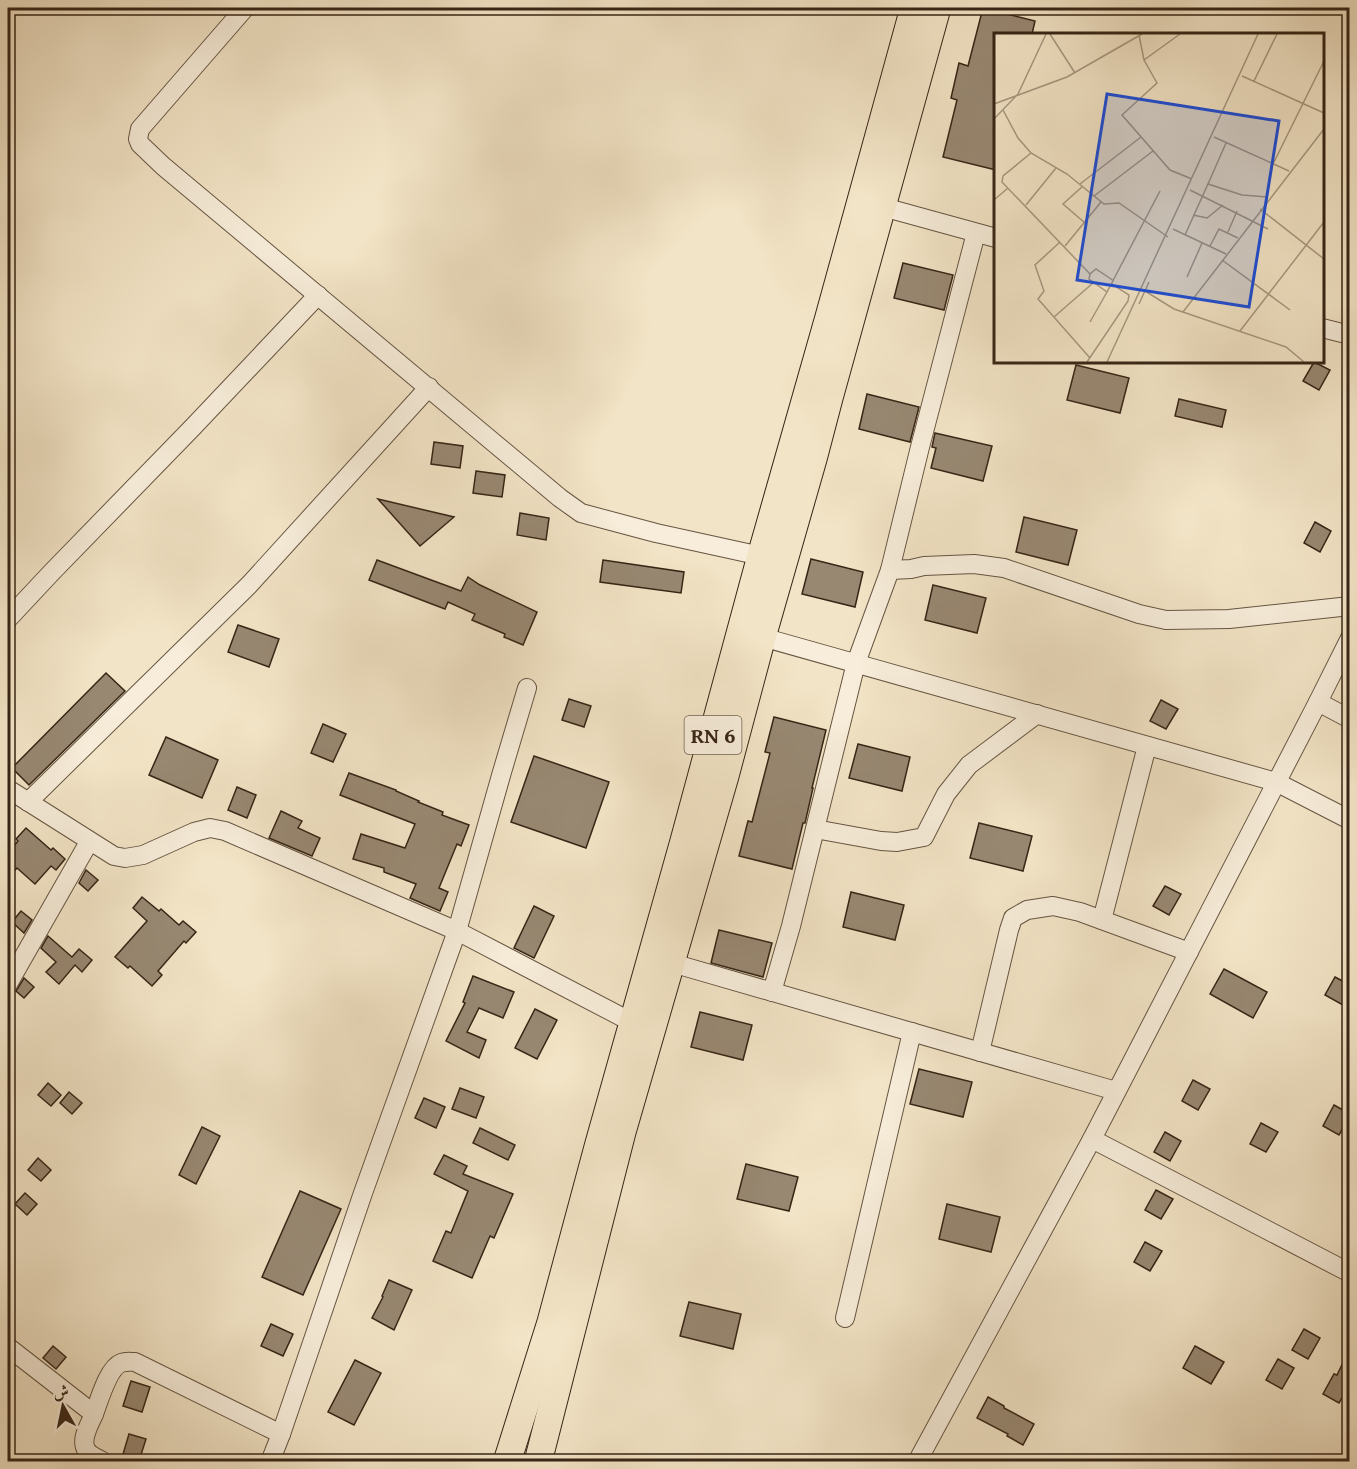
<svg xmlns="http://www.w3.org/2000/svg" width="1357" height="1469" viewBox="0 0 1357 1469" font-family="'Gentium Book Plus',Amiri,serif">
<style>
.building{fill:#988872;stroke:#372516;stroke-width:1.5}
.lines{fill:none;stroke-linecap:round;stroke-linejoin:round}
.street-casing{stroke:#665542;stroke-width:20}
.primary-casing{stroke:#372516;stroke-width:29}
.street{stroke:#f7edda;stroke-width:18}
.primary{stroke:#f2e4c6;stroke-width:27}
.labels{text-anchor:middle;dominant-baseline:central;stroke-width:4.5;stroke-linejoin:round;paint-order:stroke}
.shield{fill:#f7edda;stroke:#716151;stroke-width:1.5}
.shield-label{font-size:22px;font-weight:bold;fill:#372516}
.inset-road{fill:none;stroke:#a79880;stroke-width:1.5}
.view{fill:#1d4ed8;fill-opacity:0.15;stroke:#1d4ed8;stroke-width:3}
.inset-edge{fill:none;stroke:#372516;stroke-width:3}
</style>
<rect width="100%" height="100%" fill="#f2e4c6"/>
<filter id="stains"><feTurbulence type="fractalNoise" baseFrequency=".00333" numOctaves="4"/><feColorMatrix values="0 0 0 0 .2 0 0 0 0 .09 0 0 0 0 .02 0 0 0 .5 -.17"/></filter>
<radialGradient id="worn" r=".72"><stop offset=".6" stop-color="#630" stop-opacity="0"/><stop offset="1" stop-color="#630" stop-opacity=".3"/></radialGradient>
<g class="building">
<path d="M983,8L1035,21L1032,34H996V170L943,157L957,100L951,98L959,63L968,66Z"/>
<path d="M903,263L953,275L944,310L894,298Z"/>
<path d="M1314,362L1330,370L1319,390L1303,381Z"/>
<path d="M1076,365L1129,378L1120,413L1067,400Z"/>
<path d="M867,394L919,407L910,442L859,429Z"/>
<path d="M1179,399L1226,410L1222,427L1175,416Z"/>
<path d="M935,433L992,446L983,481L931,468L936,448L932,447Z"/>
<path d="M434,442L463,446L460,468L431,464Z"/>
<path d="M476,471L505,475L502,497L473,493Z"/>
<path d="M378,499L454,517L420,546Z"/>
<path d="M520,513L549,518L546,540L517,535Z"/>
<path d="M1024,517L1077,530L1068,565L1016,552Z"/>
<path d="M1315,522L1331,531L1320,552L1304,543Z"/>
<path d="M811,559L863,572L855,607L802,594Z"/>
<path d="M377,560L461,591L468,577L480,585L537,612L523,645L504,637L505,634L472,620L475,614L448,602L445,609L369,580Z"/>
<path d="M603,560L684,572L681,593L600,582Z"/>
<path d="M933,585L986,598L977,633L925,620Z"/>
<path d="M238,625L279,639L269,667L228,652Z"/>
<path d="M106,673L125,691L29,785L12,768Z"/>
<path d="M569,699L591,706L584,727L562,720Z"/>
<path d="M1161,700L1178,709L1166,729L1150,721Z"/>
<path d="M774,717L826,730L812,788H813L805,823H803L792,869L739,856L748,821L752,822L770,753L765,752Z"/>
<path d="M323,724L346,734L333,762L311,753Z"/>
<path d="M166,737L218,760L202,798L149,775Z"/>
<path d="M858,744L910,757L902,791L849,778Z"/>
<path d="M534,756L609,782L586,848L511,822Z"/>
<path d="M349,773L396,790V791L419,801L418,802L443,812L442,815L469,825L461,846L457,844L439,888L448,892L440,911L410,898L416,884L384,872V868L353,859L361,834L405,848L415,824L340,795Z"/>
<path d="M237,787L256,795L247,818L228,810Z"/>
<path d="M281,811L302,821L298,828L320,838L312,856L269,838Z"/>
<path d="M979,823L1032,836L1023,871L970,858Z"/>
<path d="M26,828L51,850L53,848L65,859L56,870L51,866L35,884L17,868L8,878V853L18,841L16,839Z"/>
<path d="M86,870L98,880L88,891L79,883Z"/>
<path d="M1165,886L1181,894L1169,915L1153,906Z"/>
<path d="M851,892L904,905L895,940L843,927Z"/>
<path d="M142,897L159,911L161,909L179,925L183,921L196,932L186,943L184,941L158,971L162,975L152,986L130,966L128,968L115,957L147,921L133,908Z"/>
<path d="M534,906L554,916L534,958L514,948Z"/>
<path d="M21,911L32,920L24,933L12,922Z"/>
<path d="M719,930L772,943L763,977L711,963Z"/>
<path d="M48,936L72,957L79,949L92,960L82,972L75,965L59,984L46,972L56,962L41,948Z"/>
<path d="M1224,969L1267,992L1253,1018L1210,994Z"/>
<path d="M473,976L514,992L503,1018L479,1008L467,1032L486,1040L479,1058L446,1041L465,1003L463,1002Z"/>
<path d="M1335,977L1350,985V1009L1325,995Z"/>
<path d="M24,978L34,987L24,998L16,991Z"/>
<path d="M535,1009L557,1020L537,1059L515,1048Z"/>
<path d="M700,1012L752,1025L743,1060L691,1047Z"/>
<path d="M919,1069L972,1082L963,1117L910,1104Z"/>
<path d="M1193,1080L1210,1089L1198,1110L1182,1101Z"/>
<path d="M48,1083L61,1095L51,1106L38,1095Z"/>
<path d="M460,1088L484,1097L476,1118L452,1109Z"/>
<path d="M69,1092L82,1103L72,1114L60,1103Z"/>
<path d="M424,1098L445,1107L436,1128L415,1118Z"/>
<path d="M1334,1105L1350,1114V1116L1339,1135L1323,1126Z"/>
<path d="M1261,1123L1278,1132L1266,1152L1250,1144Z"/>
<path d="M202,1127L220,1136L196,1184L179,1175Z"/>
<path d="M480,1128L515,1145L508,1160L473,1143Z"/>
<path d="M1165,1132L1181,1141L1170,1161L1154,1152Z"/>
<path d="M444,1155L467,1166L463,1174L513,1194L494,1238L490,1236L472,1278L433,1261L446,1231L451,1233L468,1191L434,1174Z"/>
<path d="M38,1158L51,1170L41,1181L28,1170Z"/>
<path d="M746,1164L798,1177L789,1211L737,1199Z"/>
<path d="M1156,1190L1173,1199L1161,1219L1145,1210Z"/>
<path d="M300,1191L341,1209L303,1295L262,1277Z"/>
<path d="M25,1193L37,1204L27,1215L15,1204Z"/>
<path d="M947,1204L1000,1217L991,1252L939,1239Z"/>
<path d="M1145,1242L1162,1251L1150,1271L1134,1262Z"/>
<path d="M389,1280L412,1290L394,1330L372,1318L383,1297L382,1296Z"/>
<path d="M689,1302L741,1314L733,1349L680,1336Z"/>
<path d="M271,1324L293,1334L283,1356L261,1346Z"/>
<path d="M1304,1329L1320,1338L1308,1359L1292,1350Z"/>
<path d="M53,1346L66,1357L56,1369L43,1358Z"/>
<path d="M1195,1346L1224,1362L1211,1384L1183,1368Z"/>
<path d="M1350,1348V1384L1339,1403L1323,1394L1334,1374L1337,1375Z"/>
<path d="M1278,1359L1294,1368L1282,1389L1266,1380Z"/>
<path d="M355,1360L381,1373L354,1425L328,1412Z"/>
<path d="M131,1381L150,1387L142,1412L123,1406Z"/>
<path d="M988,1397L1004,1406V1408L1034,1424L1023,1445L1007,1436L1008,1434L977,1418Z"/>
<path d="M129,1434L146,1439L139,1461H121Z"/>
</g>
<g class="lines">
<defs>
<g id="street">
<path d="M245,8L140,129L138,139L140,144L163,166L560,498L581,513L656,533L761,556"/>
<path d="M883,207L996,238"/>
<path d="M1322,328L1350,335"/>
<path d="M890,570L920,447L976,233"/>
<path d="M8,619L51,573L193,427L318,295"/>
<path d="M762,637L1276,782L1350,820"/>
<path d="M1318,702L1350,719"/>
<path d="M8,789L114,856L125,858L143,855L194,832L210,828L225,831L457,931L641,1027"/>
<path d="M28,802L249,585L429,387"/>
<path d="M815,829L881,841L897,842L924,837L946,794L969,765L1037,714"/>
<path d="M1102,920L1147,746"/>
<path d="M672,963L1116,1091"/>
<path d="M8,984L89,842"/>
<path d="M772,992L791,926L856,663L890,570L911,569L924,566L974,564L1004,568L1139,614L1166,620L1229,619L1350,606"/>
<path d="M980,1052L1009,930L1013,918L1027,910L1053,906L1080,912L1189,952"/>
<path d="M1092,1139L1350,1273"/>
<path d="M845,1318L912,1032"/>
<path d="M8,1347L94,1414C99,1401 108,1368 121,1363C126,1361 131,1362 135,1362L281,1434"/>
<path d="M94,1414C90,1424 79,1440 87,1451C91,1456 99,1459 104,1462"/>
<path d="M270,1462L281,1434L363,1193L457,931L502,772L527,688"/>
<path d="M917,1462L1092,1139L1318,702L1350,638"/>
</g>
<g id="primary">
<path d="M507,1462L551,1322L598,1147L684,841L761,556L829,317L914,8"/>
<path d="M538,1462L622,1132L725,776L762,637L813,459L829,398L937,8"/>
</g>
</defs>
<use href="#street" class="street-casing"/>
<use href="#primary" class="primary-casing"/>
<use href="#street" class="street"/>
<use href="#primary" class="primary"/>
</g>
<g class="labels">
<rect class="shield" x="684.5" y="716" width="57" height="38" rx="4.5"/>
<g class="shield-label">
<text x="713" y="735">RN 6</text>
</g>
</g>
<g transform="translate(994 33)">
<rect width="330" height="330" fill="#f2e4c6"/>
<path class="inset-road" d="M56,1L81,40M145,2L150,27L163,50L128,82L176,137L198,146M150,27L186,1M248,43L330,80M260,48L283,1M0,71L73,44L148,1M9,77L24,105L37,120L73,141L110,171L125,170L174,204M0,86L24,61L52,1M220,104L295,138M37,120L9,143L8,149L96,241L102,236L120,248M279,131L330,28M86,151L147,104M214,151L232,110M89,153L69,171L91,190M196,157L274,196M100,163L159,118M0,167L14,155M32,172L62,135M266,176L330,226M199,182L213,185L229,172M179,196L232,221M234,199L243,178M191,202L214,151L248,162L273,164M66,209L41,232L50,258L44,266L96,325M71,213L107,169M216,213L225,196L244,205M228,227L296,277M96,241L95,246L113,259L166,158M193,244L208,210M151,258L180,276L292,314L310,329M145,271L155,249M189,279L330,96M60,284L99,250M96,289L113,259M246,298L330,189M93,329L134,268L135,262L118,251M113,329L264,1"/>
<path class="view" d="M113,61L285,88L255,274L83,247Z"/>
<rect width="330" height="330" class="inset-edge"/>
</g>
<rect width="1357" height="1469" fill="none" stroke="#f2e4c6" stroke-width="30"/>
<rect x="9" y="9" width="1339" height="1451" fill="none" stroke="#372516" stroke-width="3"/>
<rect x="15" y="15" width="1327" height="1439" fill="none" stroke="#372516" stroke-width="1.5"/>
<g transform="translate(63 1406) rotate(351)" stroke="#f7edda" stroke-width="4.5" paint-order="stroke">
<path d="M0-4.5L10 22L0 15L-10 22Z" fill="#372516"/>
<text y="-9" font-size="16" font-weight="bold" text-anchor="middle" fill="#372516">ش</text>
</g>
<rect width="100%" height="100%" filter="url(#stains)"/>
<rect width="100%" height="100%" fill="url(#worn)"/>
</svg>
